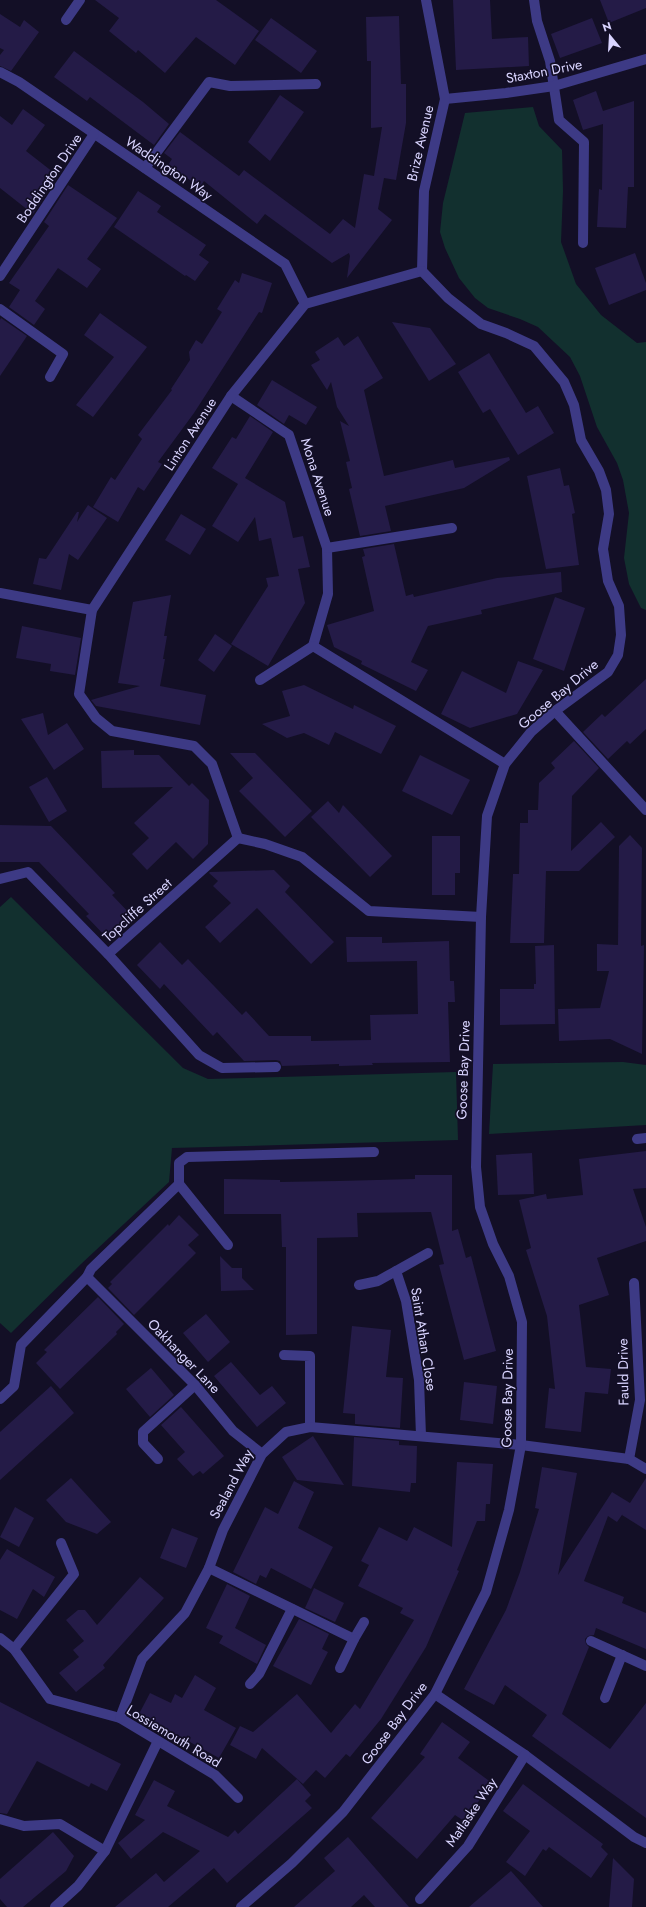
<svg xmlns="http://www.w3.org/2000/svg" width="646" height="1907" viewBox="0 0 646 1907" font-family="Jost,sans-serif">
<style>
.green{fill:#12302f}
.building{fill:#241b47}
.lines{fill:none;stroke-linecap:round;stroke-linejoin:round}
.minor{stroke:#3d3a85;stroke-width:10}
.labels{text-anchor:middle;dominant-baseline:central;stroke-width:3.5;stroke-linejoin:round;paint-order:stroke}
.street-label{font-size:14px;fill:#d9d4ff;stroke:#130f26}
</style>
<rect width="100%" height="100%" fill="#130f26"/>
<g class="green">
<path d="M533,107L539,126L562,150L563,191L561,242L576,284L601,315L637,343L646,342V610L641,608L629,584L624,558L629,513L623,480L617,463L597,427L580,376L570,357L538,327L520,319L488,308L475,298L459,278L445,248L440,232L443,203L465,113Z"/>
<path d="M11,897L183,1068L208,1079L456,1072L458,1140L172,1148L169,1182L81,1264L11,1333L0,1323V907Z"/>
<path d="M623,1062L646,1065V1125L489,1134L493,1064Z"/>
</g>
<g class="building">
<path d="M95,0H216L259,31L235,65L196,37L165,73L138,50L136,53L109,31L119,18Z"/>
<path d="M453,0H490L492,39L528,37L529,66L456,70Z"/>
<path d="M600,0H646V8L609,23Z"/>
<path d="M0,14L20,27L24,20L39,32L11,71L0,66V55L4,50L0,48Z"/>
<path d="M399,16L401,84H406V123L396,180L384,178L378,209L392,220L347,278L350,256L349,253L332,263L265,214L257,224L204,181L200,187L168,165L172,159L164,153L180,132L239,176L244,170L330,234L343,219L355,228L364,174L374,176L382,127L371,128V61H367L366,17Z"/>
<path d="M271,18L317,51L301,73L255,40Z"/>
<path d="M592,18L602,43L560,58L551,34Z"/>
<path d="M74,51L143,102L169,124L154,145L90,97L87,101L54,77Z"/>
<path d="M596,91L603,111L634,101V187H628L626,228L597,227L599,189L602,190L603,124L583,130L573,100Z"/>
<path d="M280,95L304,112L270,161L248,142Z"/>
<path d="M23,109L45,125L26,151L58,176L33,214L0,188V116L12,125Z"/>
<path d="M68,185L117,218L87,259L101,269L87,288L58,268L35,301L45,309L34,325L9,307L20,290L9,283L49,226L44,222Z"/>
<path d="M138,191L161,206L157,212L206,245L199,255L209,262L195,281L186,275L185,276L114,227Z"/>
<path d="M635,253L646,283V290L609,305L595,268Z"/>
<path d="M242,273L272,283L262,313L259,312L194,413L158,462L162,464L144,491L138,487L118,522L93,507L111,477L115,480L142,439L138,435L172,390L171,389L190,360L189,352L196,340L202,344L222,312L217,309L235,280L239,283Z"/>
<path d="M100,313L147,347L93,417L76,405L114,357L84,335Z"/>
<path d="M1,318L27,336L0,376V320Z"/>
<path d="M392,322L430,328L456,364L429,381Z"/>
<path d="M358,336L383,378L364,390L384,476L453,460L455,468L509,457L510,460L464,488L385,506L391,531L360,536L349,489L352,488L346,462L350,461L340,421L349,426L337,407L331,382L327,390L311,365L320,360L315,352L338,337L344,346Z"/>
<path d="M489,353L526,413L538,406L554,433L518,455L490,409L483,413L458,372Z"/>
<path d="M272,380L317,407L306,425L289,415L284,424L257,405Z"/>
<path d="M250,416L273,432L245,478L285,502L293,538L303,536L310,567L298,569L305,603L268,666L231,644L268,586L266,578L279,576L271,538L259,541L255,517L238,542L212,526L238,484L212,468L232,437L236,439Z"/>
<path d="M560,468L564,486L569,485L575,513L572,514L579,565L546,569L527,476Z"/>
<path d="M88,505L107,518L78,560L69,554L61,590L33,584L39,558L46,559L77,512H79L77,522Z"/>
<path d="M181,514L206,529L190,555L165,540Z"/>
<path d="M394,544L406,596L413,594L414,597L497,578L561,572L562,592L481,610L482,614L428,626L411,662L428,670L416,691L361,664L362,661L334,647L327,625L374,611L362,557L365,556L363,549Z"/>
<path d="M171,595L164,636H167L163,659H165L160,686L206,695L200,725L96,706L91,700L140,686L118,683L133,602Z"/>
<path d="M555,597L585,608L564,671L533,659Z"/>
<path d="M22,626L81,638L75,675L50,671L51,664L16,658Z"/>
<path d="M215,634L232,646L214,672L198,660Z"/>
<path d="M518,661L543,670L517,714L470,728L441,714L462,671L506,693Z"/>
<path d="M646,679V729L630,744L627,741L608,759L583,732L602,714L605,717Z"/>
<path d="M304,685L353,709L354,705L396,726L381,754L335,732L329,745L304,733L287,738L262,724L290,716L282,691Z"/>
<path d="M43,713L48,735L67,723L84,749L54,770L21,719Z"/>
<path d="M574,741L599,768L572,796L571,851L601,822L615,837L579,871H546L544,943H510L513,874H519L520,823H528V810H538L539,783L555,768L551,763Z"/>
<path d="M134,750V755H159L189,786L192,783L209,800L208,844L193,859L176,842L147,870L132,854L149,838L134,823L173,787L102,788L101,751Z"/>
<path d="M230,753H255L312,811L285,837L239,791L253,778Z"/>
<path d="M420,755L470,780L452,815L402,791Z"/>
<path d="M47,777L67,811L49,822L29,787Z"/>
<path d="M328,801L339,813L343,805L392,856L370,877L311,817Z"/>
<path d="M0,825L51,826L115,893L112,895L132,916L108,939L86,916L89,914L39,862H0Z"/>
<path d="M630,835L642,848L641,946L644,945L642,1054L610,1039L559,1041L558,1009L600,1008L609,971H597V944L618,945L619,846Z"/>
<path d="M432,836H460V873H455V895H432Z"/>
<path d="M274,870L290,886L285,892L334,942L311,964L257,908L220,943L205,927L231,903L213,886L218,881L209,873L210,872Z"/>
<path d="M346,937H382V943L449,941L450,981H454L455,1002H448L450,1062L372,1063L373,1065L339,1066V1064L282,1066L280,1061L276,1060L244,1061L217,1032L213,1036L164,984L160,989L137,965L160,942L182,965L188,959L242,1015L246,1011L269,1036H311V1041L371,1040L370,1015L418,1014L417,961L347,962Z"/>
<path d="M554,945L555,1024L500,1025V989H534V984H536L535,946Z"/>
<path d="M646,1151V1188L633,1189L646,1227V1241L597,1258L609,1295L579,1305L586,1367L611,1369L608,1394L585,1392L581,1432L545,1428L549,1388L555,1389L547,1316L526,1250L531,1248L519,1200L546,1194L547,1199L583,1195L579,1159Z"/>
<path d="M532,1153L534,1194L498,1195L496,1155Z"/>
<path d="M415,1175H452V1231L458,1229L466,1258L471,1256L496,1351L464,1360L439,1265L444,1264L431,1212L357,1213L358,1237L317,1238V1334L286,1335V1247H282L281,1214H224V1179L280,1180V1182L338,1181L415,1179Z"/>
<path d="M179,1215L199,1235L188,1245L196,1253L134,1315L108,1288L112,1284L110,1282L168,1224L169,1226Z"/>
<path d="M220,1256L232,1268H242V1278L254,1290L221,1291Z"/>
<path d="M98,1297L124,1324L116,1332L117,1334L60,1389L36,1363L47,1352L44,1350Z"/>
<path d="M206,1314L230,1342L208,1362L183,1333Z"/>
<path d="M352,1326L391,1330L386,1377L403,1378L400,1428L355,1424V1414L343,1413Z"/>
<path d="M231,1362L260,1395L272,1386L286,1403L257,1427L214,1376Z"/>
<path d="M151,1368L174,1395L150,1417L126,1389Z"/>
<path d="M464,1382L497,1386L493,1424L460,1420Z"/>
<path d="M51,1386L74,1413L0,1480V1432Z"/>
<path d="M181,1407L224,1456L203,1474L200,1471L193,1476L177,1459L185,1452L161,1425Z"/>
<path d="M313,1436L344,1485L297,1480L282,1457Z"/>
<path d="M354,1437L399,1441V1445L417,1446L416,1483H411L410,1492L352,1486Z"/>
<path d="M457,1462L493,1464L490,1504H486L485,1521H477L457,1570L459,1571L426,1647L381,1719L350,1757L346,1754L325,1778L316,1770L303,1784L262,1748L256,1759L230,1745L240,1726L253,1732L297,1694L331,1733L355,1704L360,1709L414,1620L400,1613L403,1608L358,1586L369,1565L361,1561L379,1527L407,1541L414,1527L452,1547Z"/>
<path d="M542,1467L577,1473L558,1575L612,1492L630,1503L646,1478V1530L622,1515L624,1512L617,1522L608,1516L584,1581L624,1597L622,1603L646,1613V1649L596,1628L594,1635L588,1636L585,1639L586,1644L589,1647L562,1714L610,1749L646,1703V1818L532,1736L547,1715L505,1685L494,1705L464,1689L506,1610L520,1572L539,1509L535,1508Z"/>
<path d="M71,1478L111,1522L97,1534L66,1522L46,1500Z"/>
<path d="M294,1481L314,1492L298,1528L333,1547L311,1589L271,1568L266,1578L260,1575L256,1584L233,1572L265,1507L278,1514Z"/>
<path d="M15,1507L34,1518L19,1547L0,1537Z"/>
<path d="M172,1528L198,1538L186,1568L160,1558Z"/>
<path d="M7,1549L55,1577L44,1597L33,1589L17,1619L0,1610V1560Z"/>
<path d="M140,1577L164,1598L103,1665L105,1668L76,1692L59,1673L79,1657L73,1650L84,1641L66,1620L78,1610H85L97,1625Z"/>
<path d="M227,1584L250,1596L235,1628L266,1645L257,1664L219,1643L223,1636L206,1628Z"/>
<path d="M314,1588L344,1603L335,1622L305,1608Z"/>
<path d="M299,1619L329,1634L322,1649L328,1652L311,1685L273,1666Z"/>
<path d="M195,1675L216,1688L204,1710L236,1728L219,1758L139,1714L150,1693L171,1703L175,1694L182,1698Z"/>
<path d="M0,1702L121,1764L107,1791L91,1783L89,1787L37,1761L7,1814L0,1813Z"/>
<path d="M442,1722L470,1742L458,1758L492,1783L464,1821L455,1815L417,1859L371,1818L425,1757L420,1754Z"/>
<path d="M297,1779L311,1795L305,1801L312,1808L227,1883L214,1868L168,1907H115L156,1873L164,1882L200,1851L163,1832L131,1859L118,1843L145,1820L135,1815L154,1780L175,1791L167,1806L228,1837L235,1830L238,1834Z"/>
<path d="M523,1784L603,1844L601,1847L608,1854L591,1878L549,1847L546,1851L543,1849L525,1876L506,1862L530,1831L503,1811Z"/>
<path d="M53,1832L74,1856L66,1871L23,1907H7L0,1899V1879Z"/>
<path d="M348,1837L409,1907H375L364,1895L351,1907H294L335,1871L324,1858Z"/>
<path d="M613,1858L634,1879L632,1907H609Z"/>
<path d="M511,1871L543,1907H469Z"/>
</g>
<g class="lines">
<g class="minor">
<path d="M534,0L537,21L550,61L559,120L584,142L583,243"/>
<path d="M66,20L80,0"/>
<path d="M0,72L19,82L285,264L305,304"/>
<path d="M445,99L506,93L554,86L646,59"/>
<path d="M145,168L209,82L230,86L316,84"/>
<path d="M422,271L424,191L445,99L426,0"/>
<path d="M0,276L94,134"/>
<path d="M0,309L63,354L50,377"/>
<path d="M231,396L289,435L327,548L328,594L313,646"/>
<path d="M327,548L452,528"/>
<path d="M0,593L92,610"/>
<path d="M260,680L313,646L505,764"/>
<path d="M555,711L646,810"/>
<path d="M238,838L212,764L194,746L112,731L96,718L79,694L92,610L231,396L305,304L422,271"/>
<path d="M238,838L265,844L302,857L369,911L481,917"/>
<path d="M0,879L28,872L108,954L238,838"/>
<path d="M108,954L199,1055L222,1068L276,1067"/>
<path d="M637,1139L646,1138"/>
<path d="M179,1184V1163L187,1157L374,1152"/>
<path d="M396,1271L428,1253"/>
<path d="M87,1277L91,1269L179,1184L228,1245"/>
<path d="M359,1285L378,1281L396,1271L406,1301L419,1380L421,1436"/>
<path d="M284,1355L310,1356V1427"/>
<path d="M0,1399L14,1386L21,1345L87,1277L195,1385L233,1431L262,1454"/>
<path d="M158,1459L143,1443V1432L195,1385"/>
<path d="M629,1459L640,1400L634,1283"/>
<path d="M209,1568L354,1639L364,1622"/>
<path d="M0,1638L14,1649L50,1699L120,1718L215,1775L238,1798"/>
<path d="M591,1641L646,1666"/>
<path d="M14,1649L74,1574L61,1543"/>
<path d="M340,1668L354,1639"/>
<path d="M250,1684L259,1674L292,1609"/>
<path d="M435,1694L525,1755L634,1837L646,1843"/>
<path d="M605,1698L622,1655"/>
<path d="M120,1718L142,1659L185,1613L209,1568L223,1530L262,1454L286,1432L310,1427L521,1445L629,1459L646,1469"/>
<path d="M0,1819L24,1826L60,1824L105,1851L158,1741"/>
<path d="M420,1899L468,1846L525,1755"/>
<path d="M55,1907L78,1886L105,1851"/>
<path d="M241,1907L292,1863L343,1812L435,1694L486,1592L509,1510L521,1445L522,1322L509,1276L493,1244L480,1207L476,1167L481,917L487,816L505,764L531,732L555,711L608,672L618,655L621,635L619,606L608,581L603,549L609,514L606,490L599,471L581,440L574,405L564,382L534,346L506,333L481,324L448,298L422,271"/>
</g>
</g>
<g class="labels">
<g class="street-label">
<text transform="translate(544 71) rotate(-11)">Staxton Drive</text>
<text transform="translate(420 143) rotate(-77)">Brize Avenue</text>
<text transform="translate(169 168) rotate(34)">Waddington Way</text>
<text transform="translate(49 178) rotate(-56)">Boddington Drive</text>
<text transform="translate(190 434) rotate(-57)">Linton Avenue</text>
<text transform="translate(318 477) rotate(72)">Mona Avenue</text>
<text transform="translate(558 694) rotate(-40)">Goose Bay Drive</text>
<text transform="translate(137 910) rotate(-42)">Topcliffe Street</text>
<text transform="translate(463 1070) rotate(-88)">Goose Bay Drive</text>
<text transform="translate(424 1339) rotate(81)">Saint Athan Close</text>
<text transform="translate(184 1356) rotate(46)">Oakhanger Lane</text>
<text transform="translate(623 1372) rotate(-91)">Fauld Drive</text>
<text transform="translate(507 1398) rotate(-89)">Goose Bay Drive</text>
<text transform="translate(231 1484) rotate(-62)">Sealand Way</text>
<text transform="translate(394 1723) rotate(-53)">Goose Bay Drive</text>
<text transform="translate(174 1736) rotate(31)">Lossiemouth Road</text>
<text transform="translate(471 1812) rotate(-56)">Matlaske Way</text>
</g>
</g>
<g transform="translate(610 36) rotate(342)" stroke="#130f26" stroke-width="3" paint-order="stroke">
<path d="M0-3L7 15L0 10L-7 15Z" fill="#d9d4ff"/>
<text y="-6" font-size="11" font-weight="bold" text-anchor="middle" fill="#d9d4ff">N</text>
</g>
</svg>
